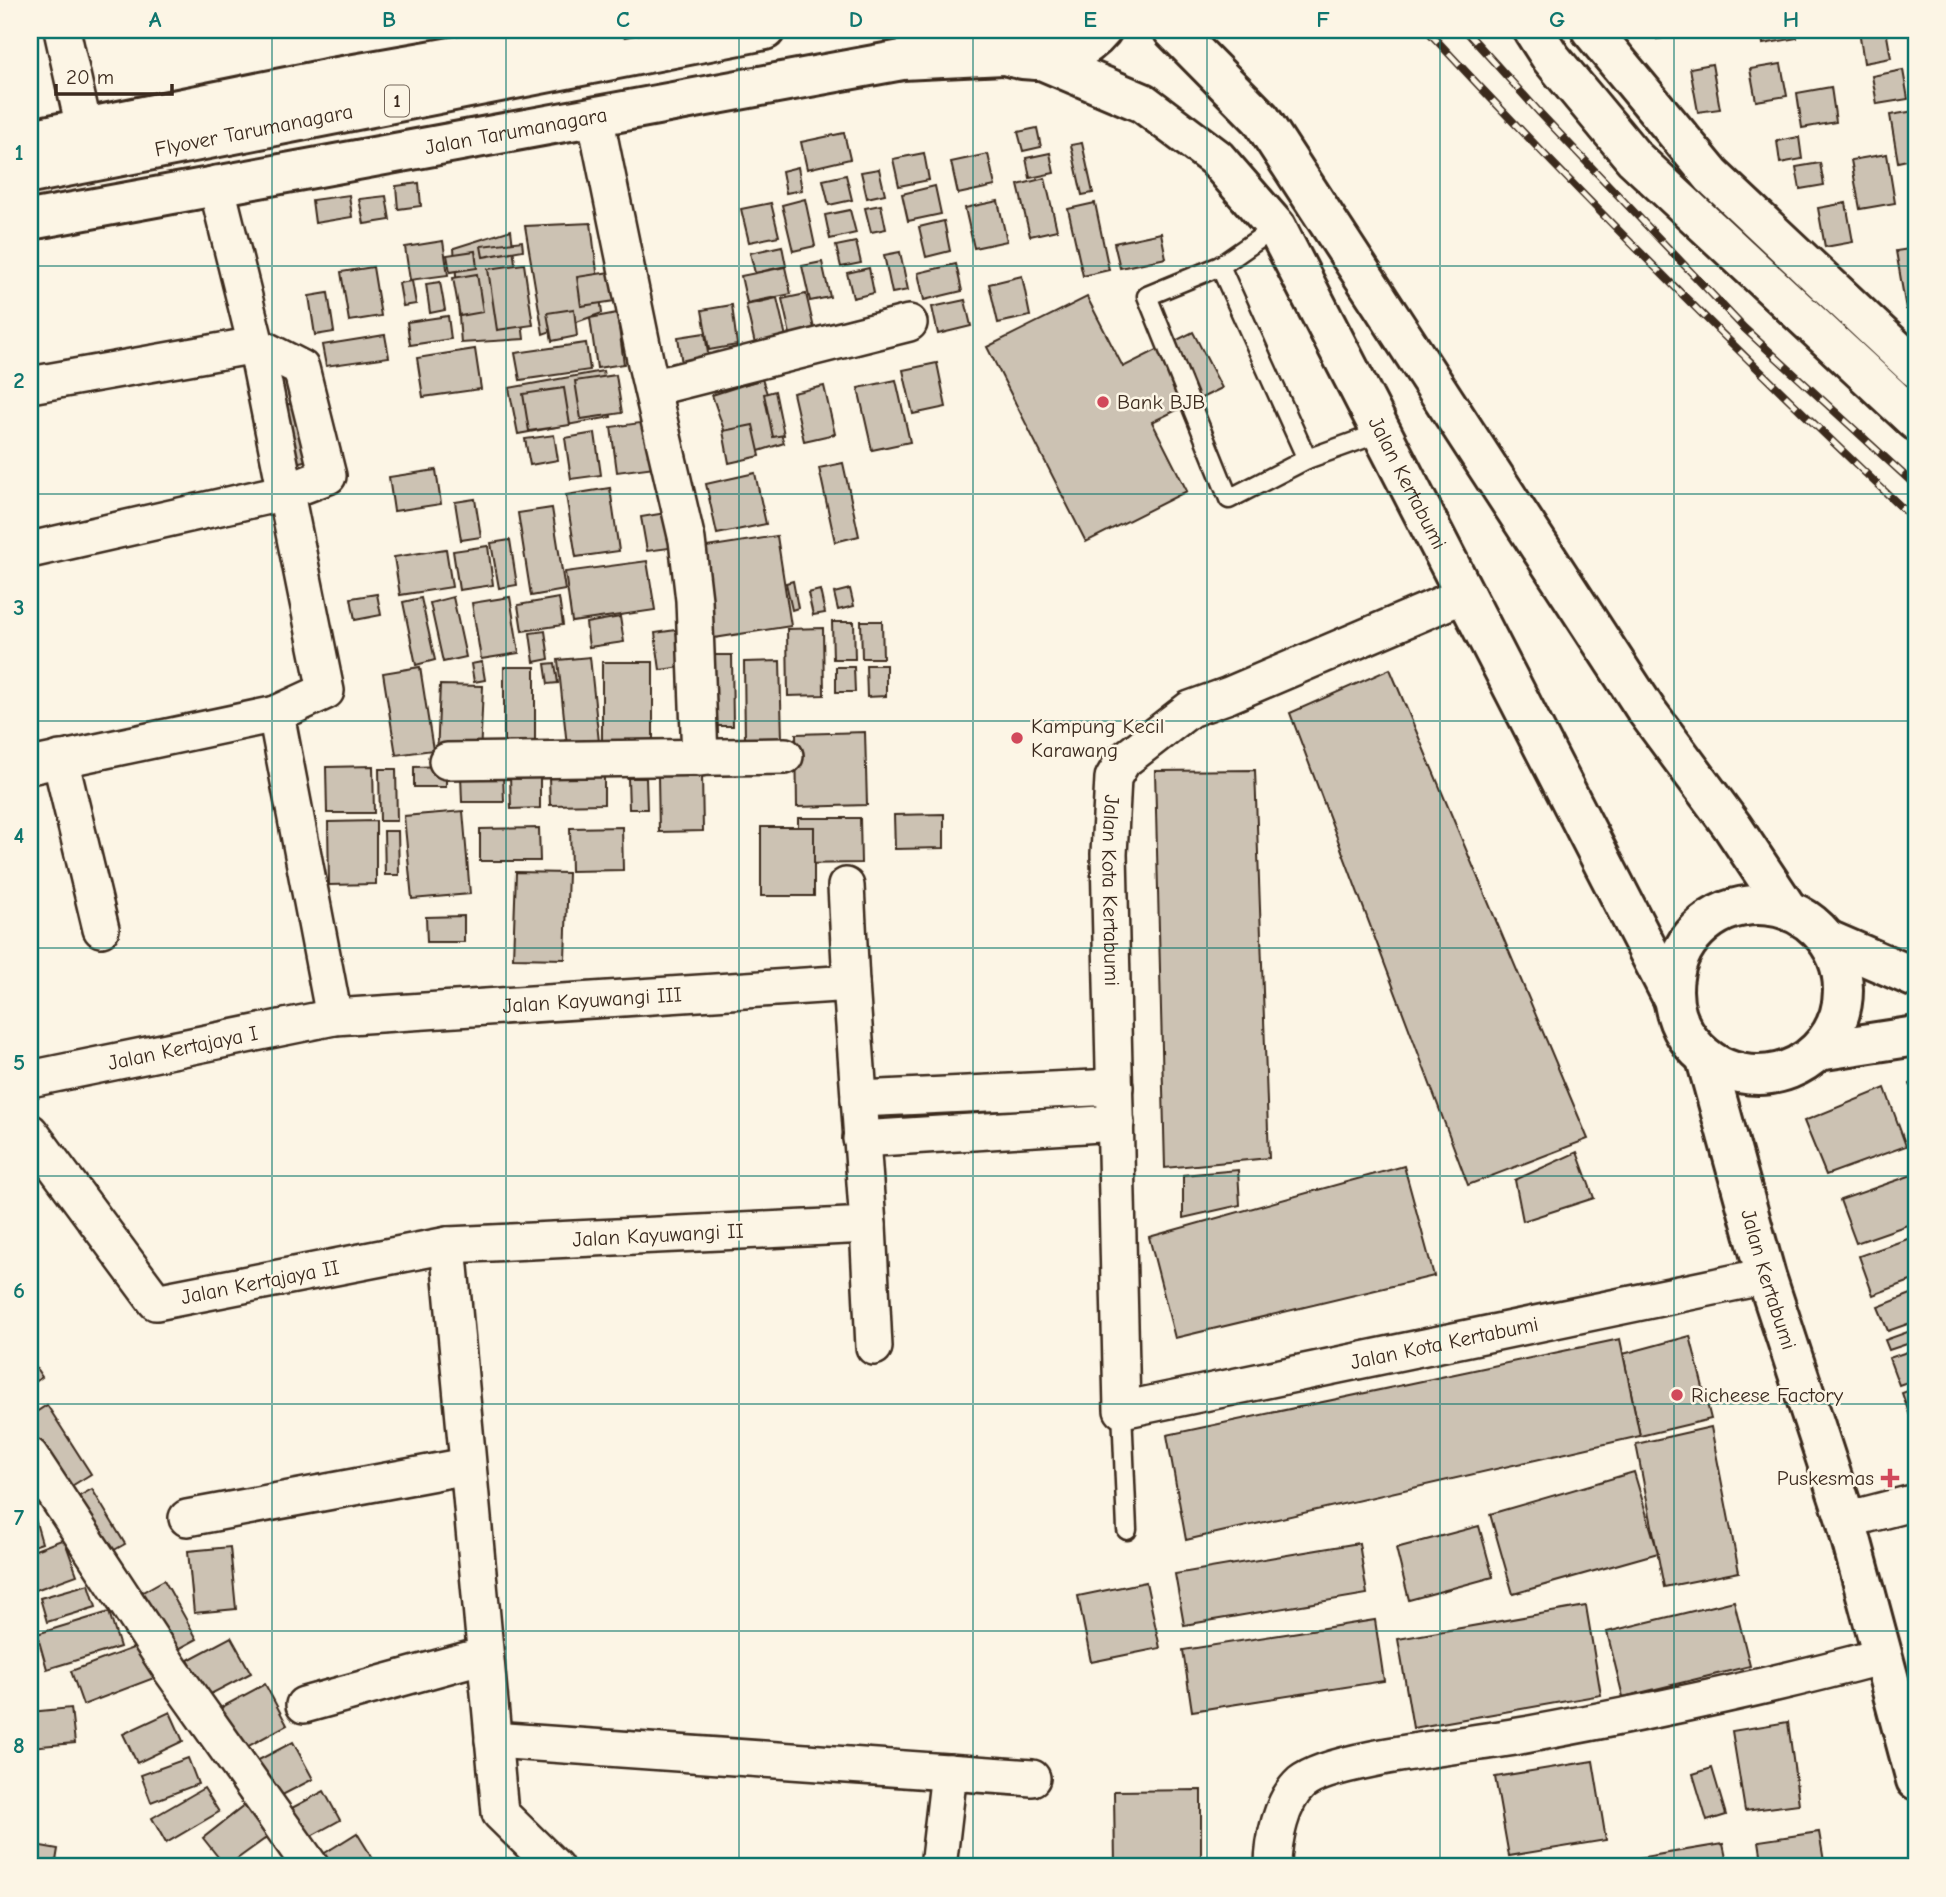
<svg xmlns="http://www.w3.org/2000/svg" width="1946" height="1897" viewBox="0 0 1946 1897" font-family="'Comic Neue',sans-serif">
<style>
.building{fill:#ccc2b3;stroke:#3b2a1e;stroke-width:2}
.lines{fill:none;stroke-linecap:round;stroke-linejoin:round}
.lane-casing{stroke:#3b2a1e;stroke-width:23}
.street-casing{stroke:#3b2a1e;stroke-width:40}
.secondary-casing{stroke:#3b2a1e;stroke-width:44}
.primary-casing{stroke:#3b2a1e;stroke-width:44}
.lane{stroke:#fcf5e5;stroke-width:18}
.street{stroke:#fcf5e5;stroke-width:35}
.secondary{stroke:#fcf5e5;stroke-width:38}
.primary{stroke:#fcf5e5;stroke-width:38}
.rail-casing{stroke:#3b2a1e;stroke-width:8}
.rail{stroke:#fcf5e5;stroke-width:5;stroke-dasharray:16;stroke-linecap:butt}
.grid{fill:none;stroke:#0f766e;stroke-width:2;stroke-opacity:0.55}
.poi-dot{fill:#d1495b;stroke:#fcf5e5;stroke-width:2.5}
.labels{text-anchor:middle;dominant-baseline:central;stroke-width:5;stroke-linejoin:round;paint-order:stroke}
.shield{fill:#fcf5e5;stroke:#75675a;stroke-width:2}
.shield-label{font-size:19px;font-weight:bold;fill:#3b2a1e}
.street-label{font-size:21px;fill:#3b2a1e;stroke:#fcf5e5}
.poi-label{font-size:21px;fill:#3b2a1e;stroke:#fcf5e5;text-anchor:start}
.neatline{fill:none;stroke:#0f766e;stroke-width:2.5}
.grid-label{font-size:23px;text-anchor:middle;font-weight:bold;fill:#0f766e}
</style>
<rect width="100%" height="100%" fill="#fcf5e5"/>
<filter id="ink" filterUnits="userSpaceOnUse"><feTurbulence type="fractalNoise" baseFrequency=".0143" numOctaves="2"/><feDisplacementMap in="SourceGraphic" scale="14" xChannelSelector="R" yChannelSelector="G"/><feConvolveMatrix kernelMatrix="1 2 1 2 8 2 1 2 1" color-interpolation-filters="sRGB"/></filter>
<g filter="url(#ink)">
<g class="building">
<path d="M1656,30H1697L1698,32L1657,39Z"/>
<path d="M1723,30H1746L1747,33L1724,37Z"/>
<path d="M1761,30H1796L1797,38L1763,44Z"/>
<path d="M1859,30H1886L1891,58L1864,63Z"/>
<path d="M1712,64L1720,109L1698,112L1690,68Z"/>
<path d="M1781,64L1787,96L1756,101L1750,69Z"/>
<path d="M1903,70L1908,99L1877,104L1872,76Z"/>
<path d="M1831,87L1836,122L1802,128L1797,93Z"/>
<path d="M1915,111L1916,158L1898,162L1890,115Z"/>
<path d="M1037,128L1041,147L1023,151L1018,132Z"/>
<path d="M844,133L850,159L807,169L801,142Z"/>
<path d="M1799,137L1802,159L1780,163L1777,141Z"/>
<path d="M1082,143L1093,193L1082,195L1071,145Z"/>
<path d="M924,153L929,180L899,186L893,159Z"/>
<path d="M1050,153L1054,173L1030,178L1026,158Z"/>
<path d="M988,154L995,186L958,194L951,162Z"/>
<path d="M1887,154L1895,203L1860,209L1851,160Z"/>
<path d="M1820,163L1824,185L1800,189L1796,167Z"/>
<path d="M798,167L802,190L786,193L782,171Z"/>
<path d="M879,169L885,194L867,198L861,172Z"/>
<path d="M846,175L852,200L829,205L823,180Z"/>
<path d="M1045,178L1057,230L1030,236L1018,185Z"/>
<path d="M419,183L421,206L398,209L396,186Z"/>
<path d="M935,186L941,214L908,221L902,194Z"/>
<path d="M349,195L352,217L315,223L312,200Z"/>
<path d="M386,196L390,220L364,224L359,199Z"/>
<path d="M805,199L815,246L793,251L782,205Z"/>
<path d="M998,201L1007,241L974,248L965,208Z"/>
<path d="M771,203L779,236L749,242L741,209Z"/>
<path d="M1095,203L1109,270L1083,276L1068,209Z"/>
<path d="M1846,203L1853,242L1825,247L1818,208Z"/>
<path d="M881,205L886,229L871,232L865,208Z"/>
<path d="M850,210L856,233L830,239L825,215Z"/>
<path d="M944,221L950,251L926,257L919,227Z"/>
<path d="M591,223L602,313L543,334L525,226Z"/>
<path d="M511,230L524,339L461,343L454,248Z"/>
<path d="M1161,233L1166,258L1120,268L1114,243Z"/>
<path d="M443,241L448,275L410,280L405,247Z"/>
<path d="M522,241L523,250L483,257L481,246Z"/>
<path d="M856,242L861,263L841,267L836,246Z"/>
<path d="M782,246L786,266L755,273L750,253Z"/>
<path d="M1916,248V307L1906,309L1896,251Z"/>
<path d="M475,251L477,268L450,272L447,255Z"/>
<path d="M900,252L908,290L892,293L884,255Z"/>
<path d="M822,262L830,297L810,301L802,266Z"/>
<path d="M524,264L533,325L497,330L488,269Z"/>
<path d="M956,264L962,291L924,300L918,273Z"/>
<path d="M373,267L381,316L349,321L341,272Z"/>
<path d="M785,267L791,294L747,303L741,276Z"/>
<path d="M869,268L874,293L853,298L847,273Z"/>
<path d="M617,271L622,300L581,306L577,277Z"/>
<path d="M477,274L483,312L460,316L453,278Z"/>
<path d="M1022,276L1030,316L998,323L989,284Z"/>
<path d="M412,281L416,304L403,306L399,283Z"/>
<path d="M440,282L445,310L430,313L426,284Z"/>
<path d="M328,293L334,332L315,335L309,296Z"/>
<path d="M806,294L816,337L792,343L782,299Z"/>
<path d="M1087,297L1123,367L1193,332L1222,388L1152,422L1187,491L1086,542L987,347Z"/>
<path d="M777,298L786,337L755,344L746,305Z"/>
<path d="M965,300L971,326L938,334L932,307Z"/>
<path d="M732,305L737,345L709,350L702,310Z"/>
<path d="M574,309L577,336L552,341L547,313Z"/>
<path d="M617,313L624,364L597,368L590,318Z"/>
<path d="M448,316L451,339L410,345L407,322Z"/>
<path d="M705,333L710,367L683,371L678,337Z"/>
<path d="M385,335L389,357L326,366L322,345Z"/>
<path d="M586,343L590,370L520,380L515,353Z"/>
<path d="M475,349L481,389L423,397L417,358Z"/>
<path d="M937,363L946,407L913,414L903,370Z"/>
<path d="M603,371L611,417L518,434L509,388Z"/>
<path d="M616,375L622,413L581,419L575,381Z"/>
<path d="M750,377L757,411L726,417L719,384Z"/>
<path d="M762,379L784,443L734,459L712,395Z"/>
<path d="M896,380L910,442L872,450L858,388Z"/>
<path d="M824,386L835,434L804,441L793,393Z"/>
<path d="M564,388L570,425L529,431L523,394Z"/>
<path d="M775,391L784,435L773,437L764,394Z"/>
<path d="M296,402L313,459L295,463L279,407Z"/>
<path d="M647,422L655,467L617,472L611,427Z"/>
<path d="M753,425L760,456L729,463L723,431Z"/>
<path d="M595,433L601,475L571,479L565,438Z"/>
<path d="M554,435L558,460L530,465L525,439Z"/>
<path d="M843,463L859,536L835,542L819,468Z"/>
<path d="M436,470L441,504L394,511L389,477Z"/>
<path d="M755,473L766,524L717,534L706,484Z"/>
<path d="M610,488L619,551L576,557L566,495Z"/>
<path d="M475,499L481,537L461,540L455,502Z"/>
<path d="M552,508L565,590L531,596L518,513Z"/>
<path d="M672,512L677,547L647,551L641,517Z"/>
<path d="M777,536L791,626L714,638L700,548Z"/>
<path d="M510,540L517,585L499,588L491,543Z"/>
<path d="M488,546L493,585L459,590L453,551Z"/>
<path d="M446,549L452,587L400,595L394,557Z"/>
<path d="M647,561L655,610L572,622L565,572Z"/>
<path d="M793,581L798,608L792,610L786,583Z"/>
<path d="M850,589L854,606L838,610L834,593Z"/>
<path d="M820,590L825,613L813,615L808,593Z"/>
<path d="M377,594L381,615L355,620L351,598Z"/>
<path d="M453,597L466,657L443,662L430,603Z"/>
<path d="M510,597L519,653L481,659L472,603Z"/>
<path d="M421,598L435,660L416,665L403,602Z"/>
<path d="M559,598L563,625L522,631L518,605Z"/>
<path d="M620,617L624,642L589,647L586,623Z"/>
<path d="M861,621H882L883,658H862Z"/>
<path d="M832,622H854L855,659H833Z"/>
<path d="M823,628L824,695L788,696L787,629Z"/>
<path d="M676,630L682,667L660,670L655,633Z"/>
<path d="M545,631L549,659L534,662L530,633Z"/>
<path d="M702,655H732L733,726H703Z"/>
<path d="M590,657L599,742L567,746L558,660Z"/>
<path d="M780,661L782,740L745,741L744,662Z"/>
<path d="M482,662L485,680L474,682L471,664Z"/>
<rect x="602" y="662" width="51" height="88"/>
<path d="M555,663L558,683L548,684L545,664Z"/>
<path d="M866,665H886V696L867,697Z"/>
<path d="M420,667L433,750L396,755L383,673Z"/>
<rect x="504" y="667" width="31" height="82"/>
<path d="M836,667H854L855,692H836Z"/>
<path d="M1390,669L1588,1139L1468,1185L1290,713Z"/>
<path d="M440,685L483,686L480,758L437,757Z"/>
<path d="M865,732L867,805L797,807L796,734Z"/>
<path d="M373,766L374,813H327L326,767Z"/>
<path d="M446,766V787H414V767Z"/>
<path d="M379,769H396L397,821H380Z"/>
<path d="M1255,770L1269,1158L1165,1168L1155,771Z"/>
<path d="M503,774L504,802H462L461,775Z"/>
<path d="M510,775H540V808L511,809Z"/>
<path d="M702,775L703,831L659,832L658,776Z"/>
<path d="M604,776V804L550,805L549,777Z"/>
<path d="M628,778H646L647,809H629Z"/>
<path d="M463,811L470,894L412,899L404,816Z"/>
<path d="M944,814V848L895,849L894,815Z"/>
<path d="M798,818H860L861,863L798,864Z"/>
<path d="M376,821V884L329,885L328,822Z"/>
<path d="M622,827L623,870L571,871L570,828Z"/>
<rect x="761" y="827" width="53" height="69"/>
<path d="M539,828L540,861H480V829Z"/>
<path d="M384,831H398L399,875H385Z"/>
<path d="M516,872L568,873L565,959L513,958Z"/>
<path d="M464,916V942H427L426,917Z"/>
<path d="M1916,1081V1102L1910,1084Z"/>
<path d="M1885,1088L1906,1146L1826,1175L1804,1121Z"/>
<path d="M1577,1152L1594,1198L1523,1221L1515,1180Z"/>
<path d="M1404,1166L1434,1276L1175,1338L1149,1237Z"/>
<path d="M1238,1170L1240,1205L1183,1218V1175Z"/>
<path d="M1915,1174L1916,1222L1856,1243L1840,1200Z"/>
<path d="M1916,1236V1279L1873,1295L1859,1256Z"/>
<path d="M1916,1292V1321L1888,1331L1878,1307Z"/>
<path d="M1916,1329V1341L1889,1350L1885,1340Z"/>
<path d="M1690,1336L1711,1419L1640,1436L1623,1354Z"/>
<path d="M1620,1339L1640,1436L1186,1540L1167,1435Z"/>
<path d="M1916,1349V1379L1899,1385L1889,1358Z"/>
<path d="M30,1359L42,1377L30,1386Z"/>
<path d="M1916,1388V1433L1902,1393Z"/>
<path d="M47,1405L91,1474L62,1492L30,1441V1416Z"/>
<path d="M1711,1427L1739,1572L1664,1587L1636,1444Z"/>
<path d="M1634,1472L1658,1553L1513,1594L1490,1514Z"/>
<path d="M92,1489L125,1544L100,1558L67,1503Z"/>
<path d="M33,1512L42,1543L30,1547V1513Z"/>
<path d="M1479,1526L1493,1577L1409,1600L1396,1548Z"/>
<path d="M64,1539L77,1575L30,1592V1552Z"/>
<path d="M1359,1543L1367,1594L1184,1625L1175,1574Z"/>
<path d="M230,1547L236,1609L194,1613L188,1551Z"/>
<path d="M164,1580L197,1639L166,1656L134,1597Z"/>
<path d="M1146,1582L1160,1648L1091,1662L1078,1596Z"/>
<path d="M89,1584L96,1607L47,1622L40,1598Z"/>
<path d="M1734,1601L1750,1666L1623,1697L1607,1632Z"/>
<path d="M1586,1606L1601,1695L1413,1728L1398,1639Z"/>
<path d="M109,1612L120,1647L47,1669L37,1634Z"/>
<path d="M1375,1620L1384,1681L1192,1711L1183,1650Z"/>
<path d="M231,1637L251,1673L207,1696L188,1660Z"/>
<path d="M141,1645L154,1678L83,1705L71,1671Z"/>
<path d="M30,1654L35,1675L30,1677Z"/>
<path d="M265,1684L287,1725L234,1754L211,1713Z"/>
<path d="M71,1708L75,1743L30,1747V1712Z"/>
<path d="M170,1712L183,1741L137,1763L123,1734Z"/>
<path d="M1788,1722L1799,1804L1745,1811L1732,1731Z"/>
<path d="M293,1742L313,1779L269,1802L249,1765Z"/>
<path d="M188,1758L198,1784L151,1802L141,1775Z"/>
<path d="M1593,1761L1606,1840L1509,1856L1495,1777Z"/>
<path d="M1712,1768L1726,1815L1707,1821L1693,1774Z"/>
<path d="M204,1788L219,1812L166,1843L152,1818Z"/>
<path d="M1201,1790V1867H1115L1114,1791Z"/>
<path d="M324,1791L340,1820L304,1840L288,1810Z"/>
<path d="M249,1802L273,1833L226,1867L203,1838Z"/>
<path d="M1819,1832L1825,1867H1763L1759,1841Z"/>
<path d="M357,1833L378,1867H327L320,1856Z"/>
<path d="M30,1844L58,1849L55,1867H30Z"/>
<path d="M1723,1844L1728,1867H1584Z"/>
</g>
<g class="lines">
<defs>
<g id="lane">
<path d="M1220,266L1307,459L1229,499L1147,296L1220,266L1276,227"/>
<path d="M1307,459L1382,432"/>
<path d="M1122,1410L1127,1530"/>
</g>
<g id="street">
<path d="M62,30L84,128"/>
<path d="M595,116L646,364L687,540L694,600L700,758"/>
<path d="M216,184L256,345L326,691L276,714L334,1017"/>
<path d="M30,385L256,345L301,368L328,476L286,492L30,550"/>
<path d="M652,388L909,323"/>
<path id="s1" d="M1466,594L1229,695L1190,709L1123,761L1113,778L1109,854L1122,1410L1766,1276"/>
<path d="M60,759L101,929"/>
<path d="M447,761L785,756"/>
<path d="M30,766L276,714"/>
<path d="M846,886L851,983"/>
<path id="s2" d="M30,1079L334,1017L851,983L868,1225L448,1245L156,1302L30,1132"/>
<path d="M859,1099L1115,1087"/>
<path d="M861,1139L1116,1123"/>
<path d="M868,1225L874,1347"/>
<path d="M448,1245L500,1813L555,1867"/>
<path d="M30,1456L171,1670L311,1867"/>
<path d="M187,1518L467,1466"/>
<path d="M1846,1520L1916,1502"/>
<path d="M304,1705L485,1655"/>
<path d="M493,1740L1032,1778"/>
<path d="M938,1867L949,1772"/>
<path d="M1273,1867C1273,1841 1281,1801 1301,1783C1332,1757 1473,1745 1519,1736C1641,1714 1764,1688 1883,1656"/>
</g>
<g id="secondary">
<path d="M967,30C1002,69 1068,71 1102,30"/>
<path d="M1173,30L1261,119L1646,710L1732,826L1788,910"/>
<path d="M1533,30L1551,58L1634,158L1916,421"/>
<path d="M1591,30L1712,176L1916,368"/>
<path id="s3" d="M1044,61L1143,103L1216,158L1276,227L1672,997"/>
<path d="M30,139L326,79L606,30"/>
<path id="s4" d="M30,220L902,60L1003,55"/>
<circle cx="1758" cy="990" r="85"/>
<path d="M1828,940L1916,978"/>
<path d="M1818,1051L1916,1036"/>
<path id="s5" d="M1706,1059L1766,1276L1846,1520L1916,1780"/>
</g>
<g id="primary">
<path id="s6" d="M30,174L765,30"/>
</g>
</defs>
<use href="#lane" class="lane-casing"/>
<use href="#street" class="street-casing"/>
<use href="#secondary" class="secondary-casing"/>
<use href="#primary" class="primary-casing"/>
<use href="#lane" class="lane"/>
<use href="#street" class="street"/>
<use href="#secondary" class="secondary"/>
<use href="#primary" class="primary"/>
<defs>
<g id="rail">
<path d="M1427,30C1584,200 1748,362 1916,521"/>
<path d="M1465,30L1540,113L1744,328L1916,486"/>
</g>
</defs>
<use href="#rail" class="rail-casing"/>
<use href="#rail" class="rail"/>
</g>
</g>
<path class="grid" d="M272,30V1867M506,30V1867M739,30V1867M973,30V1867M1207,30V1867M1440,30V1867M1674,30V1867M30,266H1916M30,494H1916M30,721H1916M30,948H1916M30,1176H1916M30,1404H1916M30,1631H1916"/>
<g class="poi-dot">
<circle cx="1103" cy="402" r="7"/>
<circle cx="1017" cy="738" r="7"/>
<circle cx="1677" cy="1395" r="7"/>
<path d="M1886.5 1467.5h7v7h7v7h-7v7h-7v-7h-7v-7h7z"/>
</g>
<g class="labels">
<rect class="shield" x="385" y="85.5" width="24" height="31" rx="5"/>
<g class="shield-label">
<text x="397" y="101">1</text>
</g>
<g class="street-label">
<text stroke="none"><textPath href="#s6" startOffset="228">Flyover Tarumanagara</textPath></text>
<text stroke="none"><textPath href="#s4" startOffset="494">Jalan Tarumanagara</textPath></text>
<text stroke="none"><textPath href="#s3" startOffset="578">Jalan Kertabumi</textPath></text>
<text stroke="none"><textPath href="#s1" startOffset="516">Jalan Kota Kertabumi</textPath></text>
<text stroke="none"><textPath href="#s2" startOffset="569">Jalan Kayuwangi III</textPath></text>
<text stroke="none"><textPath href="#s2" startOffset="156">Jalan Kertajaya I</textPath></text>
<text transform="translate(658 1235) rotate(-3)">Jalan Kayuwangi II</text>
<text stroke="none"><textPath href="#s5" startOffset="229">Jalan Kertabumi</textPath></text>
<text transform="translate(260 1282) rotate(-11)">Jalan Kertajaya II</text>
<text stroke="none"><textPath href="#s1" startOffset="1365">Jalan Kota Kertabumi</textPath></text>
</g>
<g class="poi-label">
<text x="1117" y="402">Bank BJB</text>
<text x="1031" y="726">Kampung Kecil<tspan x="1031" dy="24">Karawang</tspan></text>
<text x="1691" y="1395">Richeese Factory</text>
<text x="1874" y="1478" text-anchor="end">Puskesmas</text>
</g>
</g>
<rect width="1946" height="1897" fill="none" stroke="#fcf5e5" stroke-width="77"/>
<path d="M56 84v10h116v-10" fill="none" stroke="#3b2a1e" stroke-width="3.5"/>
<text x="66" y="84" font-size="21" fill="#3b2a1e" stroke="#fcf5e5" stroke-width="5" paint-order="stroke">20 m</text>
<rect x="38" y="38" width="1870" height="1820" class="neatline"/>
<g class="grid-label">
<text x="155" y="27">A</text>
<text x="389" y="27">B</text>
<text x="623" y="27">C</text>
<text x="856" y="27">D</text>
<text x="1090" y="27">E</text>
<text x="1323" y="27">F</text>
<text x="1557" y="27">G</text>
<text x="1791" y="27">H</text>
<text x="19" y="160">1</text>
<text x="19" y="388">2</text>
<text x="19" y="615">3</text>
<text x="19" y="843">4</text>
<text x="19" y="1070">5</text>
<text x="19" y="1298">6</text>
<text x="19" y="1525">7</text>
<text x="19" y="1753">8</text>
</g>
</svg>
